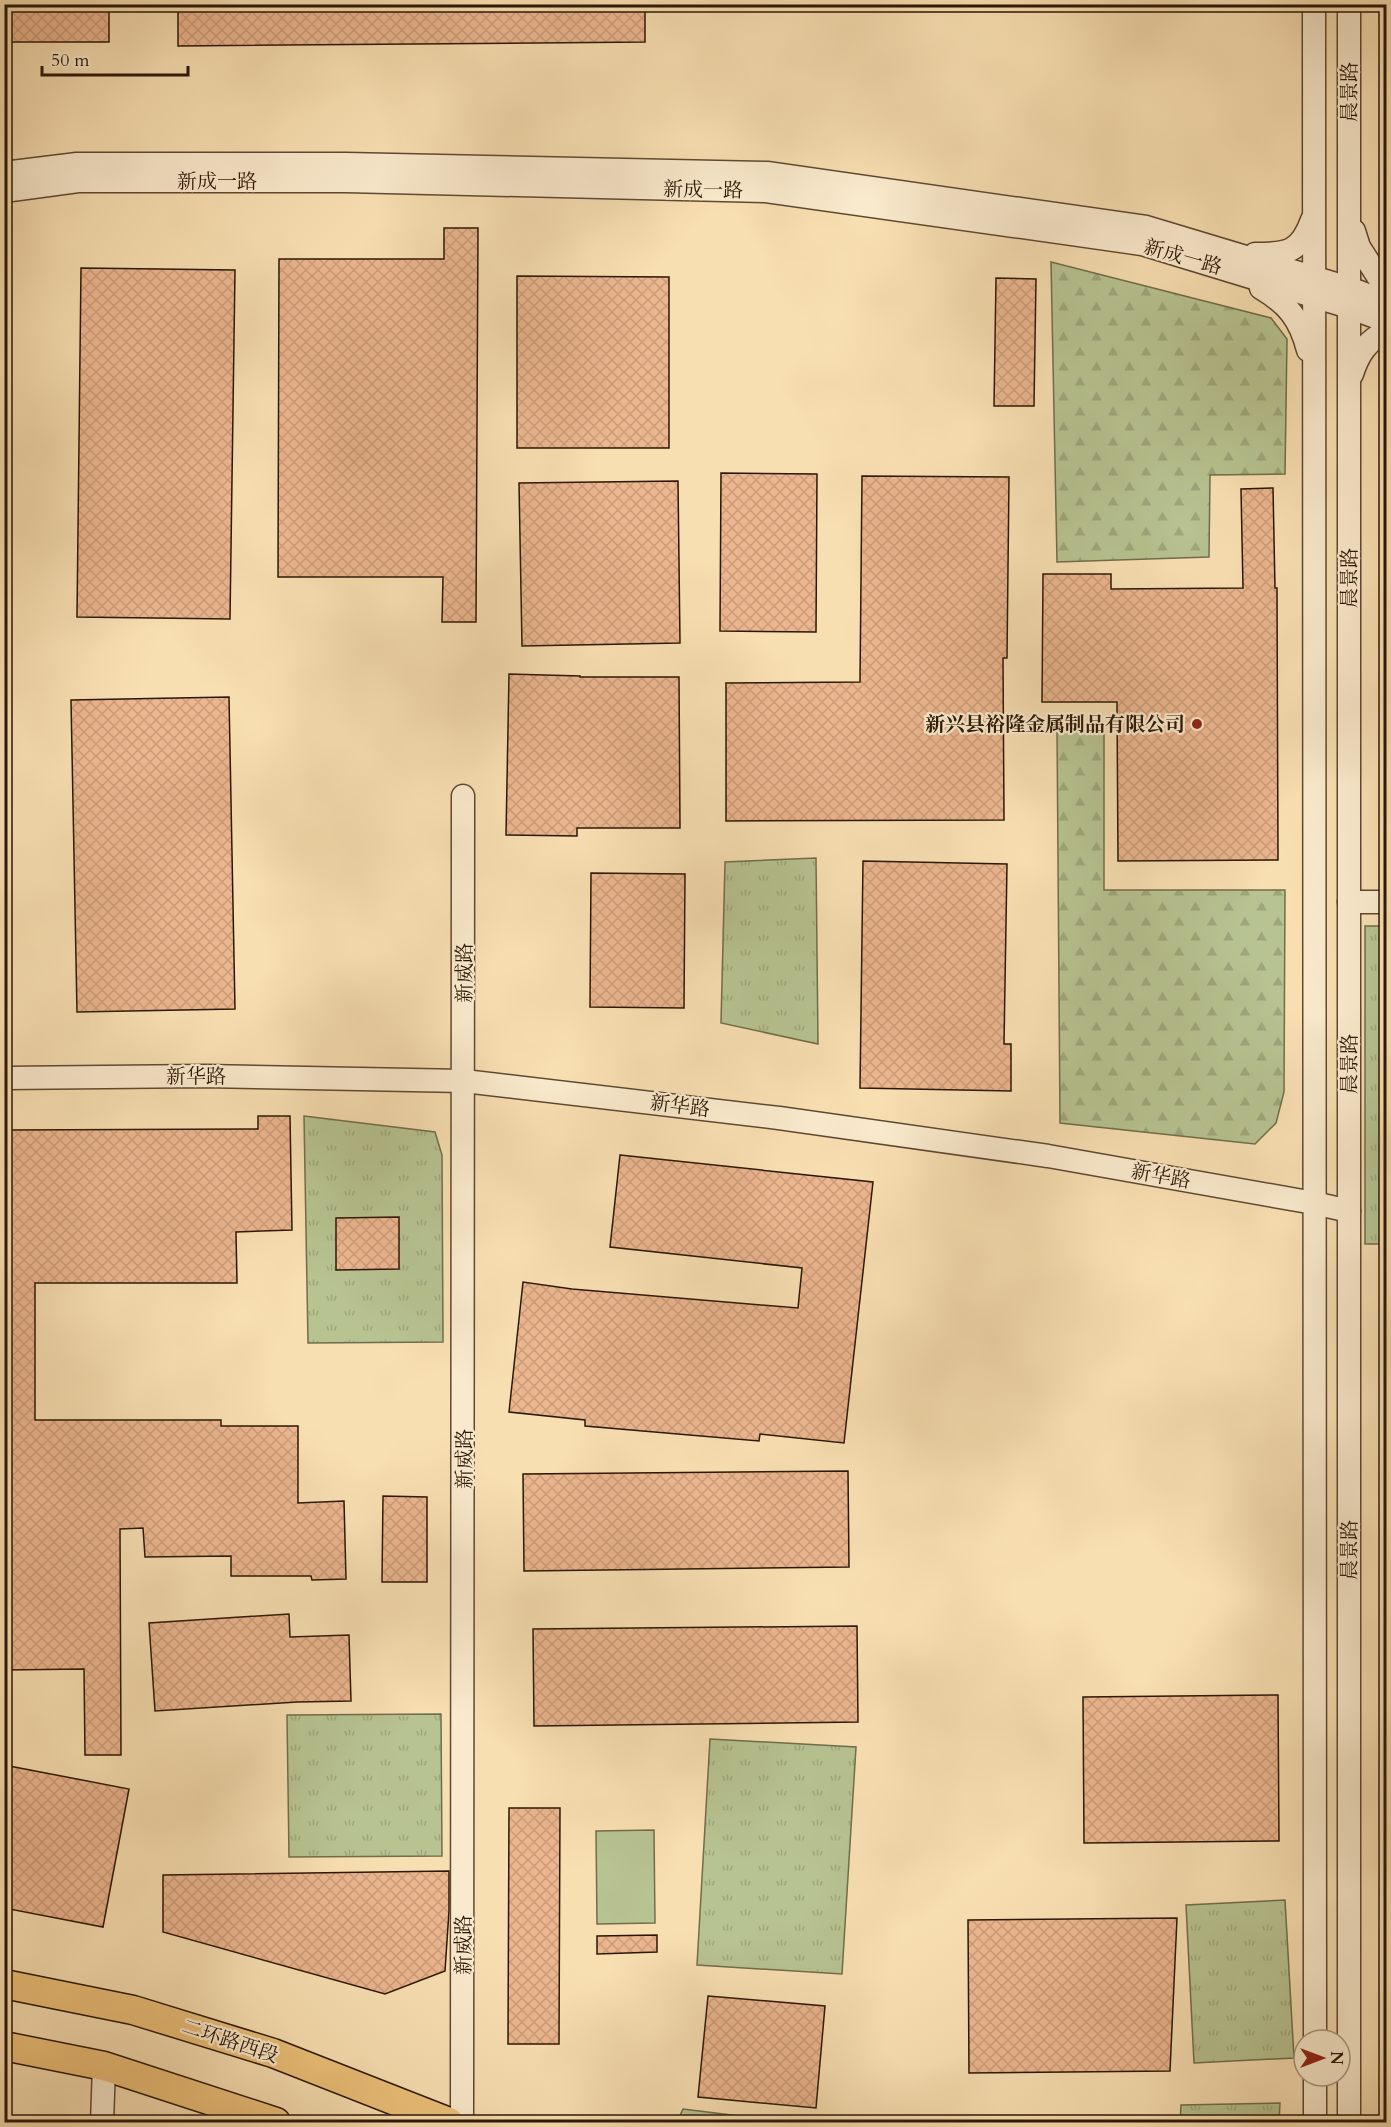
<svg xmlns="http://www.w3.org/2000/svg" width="1391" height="2127" viewBox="0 0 1391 2127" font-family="Cardo,'Noto Serif SC',serif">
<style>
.grass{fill:url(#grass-tufts);stroke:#716d4c;stroke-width:1.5}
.forest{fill:url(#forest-firs);stroke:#716d4c;stroke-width:1.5}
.park{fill:#b7c391;stroke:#716d4c;stroke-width:1.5}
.building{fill:url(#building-cross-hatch);stroke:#2b1706;stroke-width:1.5}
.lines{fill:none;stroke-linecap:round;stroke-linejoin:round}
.minor-casing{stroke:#5e4931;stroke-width:25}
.major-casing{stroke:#2b1706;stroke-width:31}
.minor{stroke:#faeacd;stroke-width:22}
.major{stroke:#ecc079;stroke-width:28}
.poi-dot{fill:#8f2418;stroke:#faeacd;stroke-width:2}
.labels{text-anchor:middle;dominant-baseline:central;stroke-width:4.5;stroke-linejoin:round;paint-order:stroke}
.street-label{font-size:20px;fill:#2b1706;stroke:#faeacd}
.poi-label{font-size:20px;font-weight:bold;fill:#2b1706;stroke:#faeacd;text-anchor:end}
</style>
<defs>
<pattern id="grass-tufts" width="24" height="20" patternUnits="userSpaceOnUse" patternTransform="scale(1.5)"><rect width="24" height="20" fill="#b7c391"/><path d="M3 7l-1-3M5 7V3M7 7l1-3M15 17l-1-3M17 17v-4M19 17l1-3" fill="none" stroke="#9ea77c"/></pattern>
<pattern id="forest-firs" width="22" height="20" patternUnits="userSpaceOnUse" patternTransform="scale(1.5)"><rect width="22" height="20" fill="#b7c391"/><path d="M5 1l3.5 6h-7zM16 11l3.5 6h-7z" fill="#9ea77c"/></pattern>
<pattern id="building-cross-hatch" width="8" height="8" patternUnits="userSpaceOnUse" patternTransform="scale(1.5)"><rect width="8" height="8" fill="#ecb68f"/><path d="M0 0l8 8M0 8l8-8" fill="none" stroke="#cb9c7a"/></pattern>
</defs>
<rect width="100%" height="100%" fill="#f8dfb2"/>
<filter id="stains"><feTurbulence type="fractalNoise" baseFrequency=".00333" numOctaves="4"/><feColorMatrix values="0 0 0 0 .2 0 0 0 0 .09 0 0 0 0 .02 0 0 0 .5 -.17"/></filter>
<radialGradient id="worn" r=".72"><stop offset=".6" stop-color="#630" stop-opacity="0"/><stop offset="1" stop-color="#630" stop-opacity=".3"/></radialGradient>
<g class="grass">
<path d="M816,858L818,1044L721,1023L725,862Z"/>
<rect x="1365" y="926" width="21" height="318"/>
<path d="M304,1116L435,1132L442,1155L443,1342L308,1343Z"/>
<path d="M441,1714L442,1856L289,1857L287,1715Z"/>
<path d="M710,1739L856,1747L842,1974L697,1965Z"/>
<path d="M1285,1900L1294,2058L1194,2063L1186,1905Z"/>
<path d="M1280,2103L1279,2122H1180L1181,2105Z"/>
<path d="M683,2109L787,2122H677Z"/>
</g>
<g class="forest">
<path d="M1051,262L1271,318L1287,339L1285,474L1210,475L1209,557L1057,562Z"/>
<path d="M1104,726V890H1285L1284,1092L1276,1123L1255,1144L1060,1123L1057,727Z"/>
</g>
<path class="park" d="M654,1830L655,1923L597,1924L596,1831Z"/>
<g class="building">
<rect x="4" y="4" width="105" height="38"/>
<path d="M178,4H645V42L178,46Z"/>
<path d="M444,228H478L476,622H442L443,577H278L279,259H444Z"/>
<path d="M81,268L235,270L230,619L77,617Z"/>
<path d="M517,276L669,277V448H517Z"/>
<path d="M996,278L1036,279L1034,406H994Z"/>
<path d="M721,473L817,474L816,632L720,631Z"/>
<path d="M862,476L1009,477L1007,658H1003L1004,820L726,821V683L860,682Z"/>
<path d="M678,481L680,643L522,646L519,483Z"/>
<path d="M1273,488L1275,588H1277L1278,860L1118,861L1117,702H1042L1043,574H1111V589L1243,588L1241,489Z"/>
<path d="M509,674L580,676V677H679L680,828H577V836L506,835Z"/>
<path d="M229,697L235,1009L77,1012L71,700Z"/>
<path d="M863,861L1007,864L1004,1044H1011V1091L860,1088Z"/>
<path d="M591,873L685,874L684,1008L590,1007Z"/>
<path d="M258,1116H290L292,1230L236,1232L237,1283H35V1420H221V1426H298V1503L344,1501L346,1579L312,1580L311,1576H231V1556L145,1557L143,1528L120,1529L121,1755H85L84,1669L4,1670V1130L258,1129Z"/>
<path d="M620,1155L873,1182L844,1443L760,1434L759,1441L585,1426V1420L509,1412L523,1282L572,1289L798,1308L802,1268L610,1247Z"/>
<path d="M399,1217V1269L336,1270V1218Z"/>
<path d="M848,1471L849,1567L524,1571L523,1474Z"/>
<path d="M383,1496L427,1497V1582H382Z"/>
<path d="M289,1614L290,1637L349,1635L351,1701L297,1702L155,1711L149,1623Z"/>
<path d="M857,1626L858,1722L534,1726L533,1629Z"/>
<path d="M1278,1695L1279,1841L1084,1843L1083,1697Z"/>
<path d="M4,1765L129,1789L103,1927L4,1908Z"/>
<path d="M509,1808H560L559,2044H508Z"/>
<path d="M449,1871V1911L445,1971L385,1994L163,1932V1875Z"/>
<path d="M1177,1918L1170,2071L969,2073L968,1920Z"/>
<path d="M657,1935V1952L597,1954V1936Z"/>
<path d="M708,1996L825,2006L816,2108L698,2097Z"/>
</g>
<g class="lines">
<defs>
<g id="minor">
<path d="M1314,4L1315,2040"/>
<path d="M4,173L77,164H346L767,173L1146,227L1349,288L1386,302"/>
<path d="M4,191L78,181H346L766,191L1142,244L1349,307L1386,321"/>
<path d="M1354,231L1359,247L1386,289"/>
<path d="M1255,254C1287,254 1300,253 1312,220"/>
<path d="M1261,288C1288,304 1300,319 1308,350"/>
<path d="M1352,374C1358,355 1367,340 1386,332"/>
<path d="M1349,902H1386"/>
<path d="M4,1078L205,1076L464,1081L779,1118L1048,1156L1314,1203L1349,1211"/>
<path d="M1315,2076V2122"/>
<path d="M102,2122L104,2066"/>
<path d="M462,2122L463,796"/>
<path d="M1349,2122V4"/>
</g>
<g id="major">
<path d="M4,1984L133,2010L273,2053L449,2122"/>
<path d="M4,2046L104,2066L276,2122"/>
</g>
</defs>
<use href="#minor" class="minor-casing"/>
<use href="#major" class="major-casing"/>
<use href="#minor" class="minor"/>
<use href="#major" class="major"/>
</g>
<circle class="poi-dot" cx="1197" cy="724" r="6"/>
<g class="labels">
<g class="street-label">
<text transform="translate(1349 92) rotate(-90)">晨景路</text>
<text x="217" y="181">新成一路</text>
<text transform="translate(703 190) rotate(1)">新成一路</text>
<text transform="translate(1183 257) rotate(16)">新成一路</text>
<text transform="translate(1349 578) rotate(-90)">晨景路</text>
<text transform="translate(464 973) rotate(-90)">新威路</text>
<text transform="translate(1349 1064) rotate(-90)">晨景路</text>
<text x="196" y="1076">新华路</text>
<text transform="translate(680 1106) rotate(7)">新华路</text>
<text transform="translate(1161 1176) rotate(10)">新华路</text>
<text transform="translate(464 1459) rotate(-90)">新威路</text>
<text transform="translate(1349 1550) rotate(-90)">晨景路</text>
<text transform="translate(463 1945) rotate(-90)">新威路</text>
<text transform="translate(230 2041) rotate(18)">二环路西段</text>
</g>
<g class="poi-label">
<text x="1185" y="724">新兴县裕隆金属制品有限公司</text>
</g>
</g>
<rect width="1391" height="2127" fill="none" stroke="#f8dfb2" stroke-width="24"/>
<rect x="6" y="6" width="1379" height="2115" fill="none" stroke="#2b1706" stroke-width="3"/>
<rect x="12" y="12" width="1367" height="2103" fill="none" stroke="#2b1706" stroke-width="1.5"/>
<g transform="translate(1322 2058) rotate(90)"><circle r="28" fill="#faeacd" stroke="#a7967d" stroke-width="1.5"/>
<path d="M0-4.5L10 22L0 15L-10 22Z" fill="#8f2418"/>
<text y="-9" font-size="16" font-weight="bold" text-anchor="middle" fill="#2b1706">N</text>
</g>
<path d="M42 66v9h146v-9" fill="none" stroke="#2b1706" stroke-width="3"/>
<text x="51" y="66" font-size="18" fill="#2b1706" stroke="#faeacd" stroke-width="4.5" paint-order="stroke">50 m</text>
<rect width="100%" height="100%" filter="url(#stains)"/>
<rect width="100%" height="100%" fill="url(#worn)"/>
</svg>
